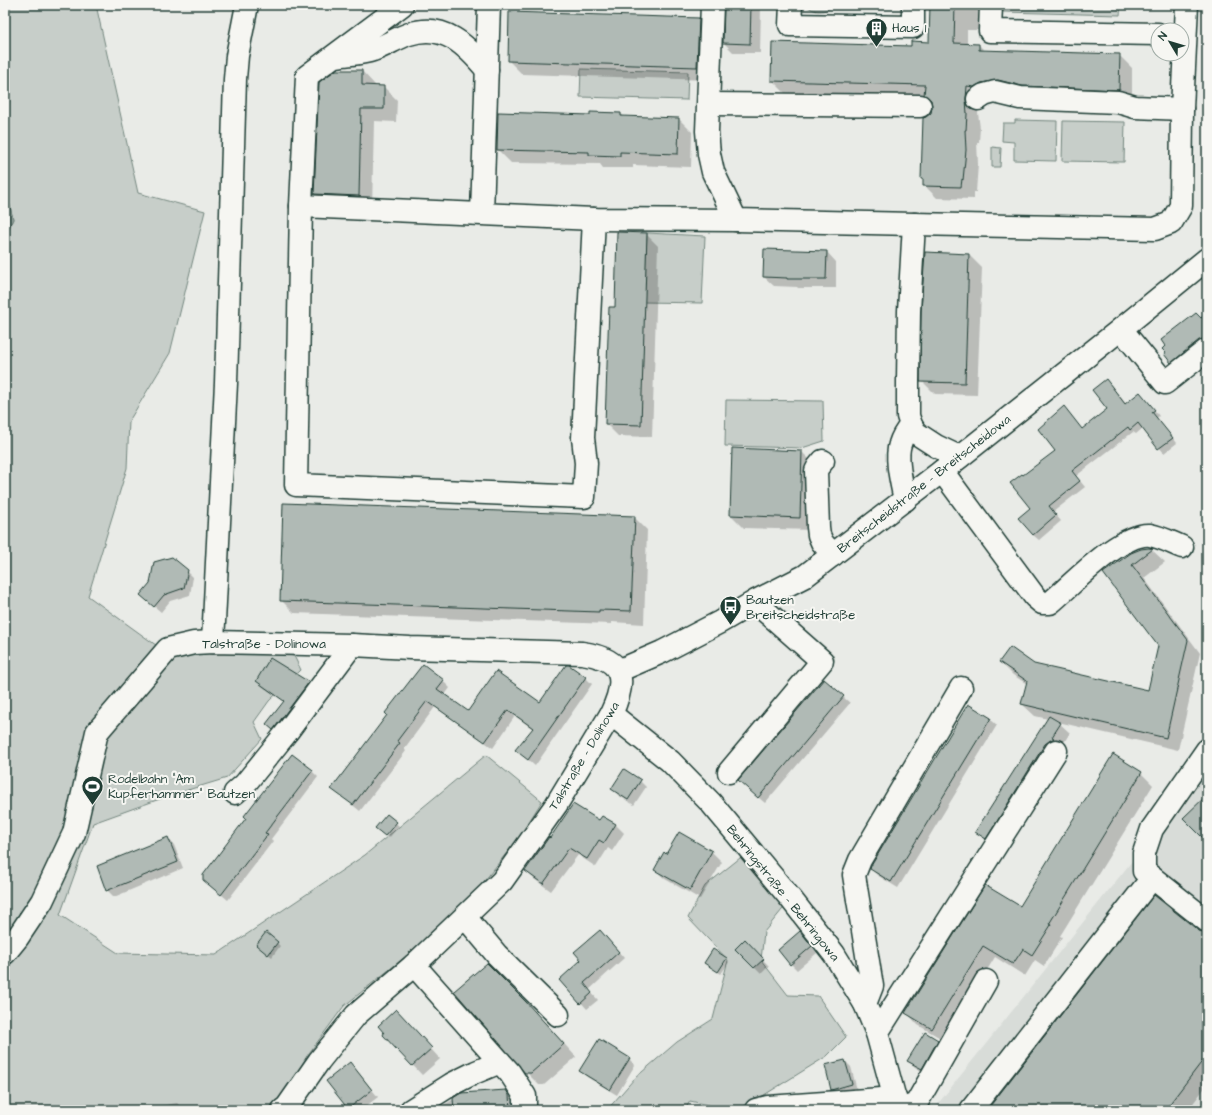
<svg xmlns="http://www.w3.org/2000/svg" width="1212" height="1115" viewBox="0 0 1212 1115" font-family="'Architects Daughter',sans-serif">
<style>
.built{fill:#d8dcd8}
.green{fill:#c7cec9;stroke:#73867e}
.water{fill:#99a6a0;stroke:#687c75}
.shadow{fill:#0003}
.building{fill:#b0bab5;stroke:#1f3d34}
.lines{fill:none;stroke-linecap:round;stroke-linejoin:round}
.minor-casing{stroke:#1f3d34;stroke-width:25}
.minor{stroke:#f6f6f2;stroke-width:22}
.labels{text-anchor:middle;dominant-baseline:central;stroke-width:4;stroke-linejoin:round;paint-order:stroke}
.poi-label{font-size:13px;fill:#1f3d34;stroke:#f6f6f2;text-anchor:start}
.street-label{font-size:13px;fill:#1f3d34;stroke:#f6f6f2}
</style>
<rect width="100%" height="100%" fill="#e9ebe7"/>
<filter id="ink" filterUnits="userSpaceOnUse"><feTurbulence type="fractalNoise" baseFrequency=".025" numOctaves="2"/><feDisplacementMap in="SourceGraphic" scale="8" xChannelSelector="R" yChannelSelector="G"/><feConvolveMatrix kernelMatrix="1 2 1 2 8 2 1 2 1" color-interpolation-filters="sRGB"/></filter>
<g filter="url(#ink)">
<path class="built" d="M1207,760V1110H933L1156,831Z"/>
<g class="green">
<path d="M5,5H96L138,193L205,211L170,353L129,421L127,468L88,596L160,648L90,729L67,830L35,896L5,941V236L13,219L5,185V136L9,101L5,71Z"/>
<path d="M806,5H834C825,13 814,13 806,5Z"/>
<path d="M1003,5H1121L1120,15L1003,12Z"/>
<path d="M581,69L688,72L687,100L580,97Z"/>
<path d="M1015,120L1057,121L1056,161L1014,160V142L1002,141L1003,123H1015Z"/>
<path d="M1063,121L1125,122L1124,162L1062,161Z"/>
<path d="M992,147L1001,148L1000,167H992Z"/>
<path d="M647,233L705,236L702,303L644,302Z"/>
<path d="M726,400L823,401L824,441L802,448L725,446Z"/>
<path d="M193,648H249L294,656L301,670L269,701L254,722L262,739L227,778L168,796L93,823L60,915L118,953L216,955L365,855L486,755L542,801L520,836L478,889L405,957L344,1006L307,1056L281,1101L268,1110H5V960L104,740L166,658Z"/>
<path d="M750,850L791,899L764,932L761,960L788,995L818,996L846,1037L827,1056L740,1110H731L690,1101L685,1110H607L635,1078L677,1042L713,1019L728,960L688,918L705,886Z"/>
</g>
<g class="water">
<path d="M5,72L9,100L5,134Z"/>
<path d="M5,186L13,219L5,236Z"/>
</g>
<g class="shadow">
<path d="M725,5H761L760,53H734L724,43Z"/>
<path d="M931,5H978V30H967V44L979,45L985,51L1119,55L1132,68V102L979,99L978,113L980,128L979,142H977L978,164L976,192H974V199L937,198L924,185V181L922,178L933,107L932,101L928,98L785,93L772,80L930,43Z"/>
<path d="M699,19L712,32L709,80L522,74L509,61Z"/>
<path d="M362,71L375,85V86L384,87L397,100L396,122L374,121L372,209L328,207L315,194Z"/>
<path d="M621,114L625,117L679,119L692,132L691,167L633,165V168H603L600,164L511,163L498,150L591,116Z"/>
<path d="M646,234L658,246L652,437L618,436L606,424L616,308Z"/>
<path d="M827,252L836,262V288H798L797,287L774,286L764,277Z"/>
<path d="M969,255L982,268L977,395L935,394L922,381Z"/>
<path d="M1201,319L1207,321V351L1181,372L1172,362Z"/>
<path d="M1111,385L1126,404L1145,398L1159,416L1157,418L1177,443L1164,453L1143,428L1136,434L1133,432L1076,476L1085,487L1053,512L1061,521L1039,540L1033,535L1032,508L1023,477L1108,409Z"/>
<path d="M802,452L815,465L813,530L744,528L731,515Z"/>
<path d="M634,517L647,530L644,624L612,622V624L294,613L281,600Z"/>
<path d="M1142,550H1152L1165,562L1144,578L1200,653L1178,750L1058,722L1070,733L996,848L986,841L976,831L1048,719L1035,716L1022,704L1027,684L1013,675L1000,662L1034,665L1149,691L1159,646L1104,573Z"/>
<path d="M187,571L193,577L190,595L170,601L161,612L148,601Z"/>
<path d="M585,677L592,684L535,766L517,750L533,729L515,716L493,748L435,707L404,749L406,751L360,811L333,789L443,681L450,688L444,696L469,713L540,703Z"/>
<path d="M257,681L308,683L314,689L280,735L268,724L285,702L263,687Z"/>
<path d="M843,697L850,703L765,803L746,787Z"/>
<path d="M990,719L997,725L898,888L877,875L871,869Z"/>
<path d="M312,771L318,777L271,839L273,841L228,900L204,880Z"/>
<path d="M1141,773L1153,785L1060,936L1062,937L1044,966L1035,960L1025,976L995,957L944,1040L918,1025L906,1012L1020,908Z"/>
<path d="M640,781L646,787L634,805L618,795L612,788Z"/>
<path d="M387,815L399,826L389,838L379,831Z"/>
<path d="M602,817L616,825L624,833L612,851L608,848L596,867L578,855L551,891L534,879L526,871L599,821Z"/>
<path d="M679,833L712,852L722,862L700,899L665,879L655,870L667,855Z"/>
<path d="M168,838L174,845L183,868L114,897L107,890Z"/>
<path d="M800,932L817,953L797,970L791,964Z"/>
<path d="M1199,932L1207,934V1085L1188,1110H1180L1170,1100L1157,1110H988Z"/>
<path d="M606,937L624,958L589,990L598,1000L587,1009L561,980Z"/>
<path d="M745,941L769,966L761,974L736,949Z"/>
<path d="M277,943L280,946L272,957L260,948Z"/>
<path d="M726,959L729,962L721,974L709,966Z"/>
<path d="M487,964L539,1016L576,1057L544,1085H539L526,1072Z"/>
<path d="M405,1020L440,1059L422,1075L384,1035Z"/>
<path d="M937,1041L944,1047L928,1075L915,1067L908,1061Z"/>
<path d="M629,1059L635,1065L617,1095L587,1077L581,1071Z"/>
<path d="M845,1061L851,1067L857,1090L838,1095L832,1089Z"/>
<path d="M356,1070L378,1097L361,1110H351L327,1081Z"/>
<path d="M506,1091L515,1102V1110H439V1108L462,1094Z"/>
<path d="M177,1103L180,1106V1110H161L160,1106Z"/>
</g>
<g class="building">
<path d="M724,5H751L750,44L723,43Z"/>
<path d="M930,5H955L954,43L979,44V50L1120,54L1119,90L1022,86L998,80L981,83L974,87L967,86L966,99L967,114L966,130H965L966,150L963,180L962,179L961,187L923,186V179H921L923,118L926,117L931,113L932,107L931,100L924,95L925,85L771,81L772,42L911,46V41L929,42Z"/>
<path d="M509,12L699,18L697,67L508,61Z"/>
<path d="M336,70H362V85L384,86V109H361L359,196L314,194L319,82Z"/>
<path d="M498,112L590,115V112L621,113V116L679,118L678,154L620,152V156L589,155V152L497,150Z"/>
<path d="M617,232L647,233L641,425L605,424L609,307H615Z"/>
<path d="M764,249L827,251L826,279H787V278L763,277Z"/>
<path d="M925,252L969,254L965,383L920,382L921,311Z"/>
<path d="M1196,313L1201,318L1207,313V338L1199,340L1171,363L1164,354L1166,353L1162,349L1165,346L1161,340Z"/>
<path d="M1106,379L1125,404L1140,392L1155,410L1152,412L1173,438L1158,449L1138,423L1130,430L1128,427L1072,471L1080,481L1049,506L1056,515L1033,535L1018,518L1030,508L1010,483L1022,474L1023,475L1055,451L1038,429L1064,406L1082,429L1107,409L1092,390Z"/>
<path d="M732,448L802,451L800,518L730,515Z"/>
<path d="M283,503L635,516L631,611L599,610V612L280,601Z"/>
<path d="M1149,548L1153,549L1132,565L1188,640L1166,738L1021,704L1027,681L999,662L1010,647L1034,664L1148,690L1158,646L1103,573L1131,553L1141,549Z"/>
<path d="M172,557L188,570L184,588L164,595L154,607L140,595L150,583L154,562Z"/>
<path d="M270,658L309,682L273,730L266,724L284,701L256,681Z"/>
<path d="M423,664L444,680L437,689L468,711L496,671L540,702L566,665H569L586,677L537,747L528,760L515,750L533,728L508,710L485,742L427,701L397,741L400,743L353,805L331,789L387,715L385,713Z"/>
<path d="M824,679L844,696L758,798L738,780Z"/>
<path d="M968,704L991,718L891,882L870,869L871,866Z"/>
<path d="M1049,716L1061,723L1052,737L1054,738L1045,744L986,839L975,832Z"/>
<path d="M292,754L313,770L265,833L268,834L221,895L203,880V875L246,818L244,816Z"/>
<path d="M1113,754L1142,772L1049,924L1051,925L1032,955L1023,949L1013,964L983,946L932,1029L905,1013L985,885L1020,906Z"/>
<path d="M624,769L641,780L628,800L611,789Z"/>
<path d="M1207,795V842L1183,818Z"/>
<path d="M573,804L599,820L602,816L616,824L604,843L599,840L587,859L569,848L543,884L525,871L549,837L550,838Z"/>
<path d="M387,814L397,822L385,836L375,828Z"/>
<path d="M679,832L712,851L690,890L654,870L664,852L666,854Z"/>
<path d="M168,837L178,862L106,891L97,866Z"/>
<path d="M1154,895L1199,931L1207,933V1055L1165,1110H987Z"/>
<path d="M600,930L619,952L584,983L592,993L580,1004L559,980L581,960L574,952Z"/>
<path d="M800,931L812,946L790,965L778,950Z"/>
<path d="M266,932L278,942L268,955L256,945Z"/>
<path d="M745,939L764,959L754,968L735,949Z"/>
<path d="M713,949L727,958L718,972L704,963Z"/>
<path d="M487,963L526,1002L564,1044L531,1073H525L454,991Z"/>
<path d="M396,1009L432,1048L412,1066L383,1035L384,1033L378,1026Z"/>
<path d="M925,1032L938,1040L922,1069L907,1061Z"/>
<path d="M599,1039L630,1058L610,1090L579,1071Z"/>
<path d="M845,1060L852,1084L831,1090L825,1065Z"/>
<path d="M350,1062L372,1090L348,1109L326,1081Z"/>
<path d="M506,1090L509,1095L510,1110H454L453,1098L461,1093Z"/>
</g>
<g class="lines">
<defs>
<g id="minor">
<path d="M402,5L307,76L301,206L594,219L736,220"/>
<path d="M712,5L707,131L709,154L713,172L736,220L914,224L1155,229L1171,223L1181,206L1182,109L1187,5"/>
<path d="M791,5L790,25L913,27V5"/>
<path d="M991,5L990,31L1158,34"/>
<path d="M337,56C348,54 362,54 373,50C385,46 397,38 409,34C444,22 467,46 487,70"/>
<path d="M978,99L984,95L995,92L1020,98L1118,102L1135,107L1182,109"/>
<path d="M709,104L920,106"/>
<path d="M301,206L296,485L584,497L586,463L583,438L594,219"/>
<path d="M482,213L489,5"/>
<path d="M914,224L909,311L908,381V416L911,425L916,433L936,446L959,457"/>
<path d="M1121,329L1165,383L1207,350"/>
<path d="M823,461L818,467L816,471L818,527L819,535L822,542L833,555"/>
<path d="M942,471L1035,597L1042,603H1050C1072,585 1121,532 1150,535C1161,537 1172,543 1182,547"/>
<path d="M905,500C902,485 895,459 900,444C902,437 906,431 911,425"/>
<path d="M213,642L226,383L235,79L237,56L247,5"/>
<path d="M618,671L662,652L720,622L756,601L805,576L942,471L1121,329L1207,259"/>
<path d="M611,714L670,761L711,803L791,899L834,954L865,1004L877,1033L898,1110"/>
<path d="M1207,750L1152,829L1144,853V871L1207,921"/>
<path d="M729,772L822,661L763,609L756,601"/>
<path d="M235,793L245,784L287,732L352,645"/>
<path d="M465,917L497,955L558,1015"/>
<path d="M5,953L18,937L42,901L74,833L97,732L168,649L194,643L213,642L352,645L410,648L582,653C624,659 628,678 611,714L556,805L502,881L414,965L356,1015L319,1061L287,1107L283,1110"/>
<path d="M414,965L500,1062"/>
<path d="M865,1004L872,986L854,875L860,860L961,688"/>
<path d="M877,1033L1056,751"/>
<path d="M411,1110L452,1084L476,1072L500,1062L510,1073L525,1096V1110"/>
<path d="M756,1110L768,1107L895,1098"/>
<path d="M901,1110L916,1104L986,981"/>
<path d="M971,1110L1152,878"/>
</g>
</defs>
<use href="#minor" class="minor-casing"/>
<use href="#minor" class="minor"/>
</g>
</g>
<defs>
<symbol id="building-pin" viewBox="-11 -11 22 30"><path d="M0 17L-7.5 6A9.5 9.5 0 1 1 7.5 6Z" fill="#1f3d34" stroke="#f6f6f2"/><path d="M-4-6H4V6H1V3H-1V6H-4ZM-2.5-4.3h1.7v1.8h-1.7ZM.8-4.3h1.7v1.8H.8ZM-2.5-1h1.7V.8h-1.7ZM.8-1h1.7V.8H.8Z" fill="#fff"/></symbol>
<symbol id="bus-pin" viewBox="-11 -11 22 30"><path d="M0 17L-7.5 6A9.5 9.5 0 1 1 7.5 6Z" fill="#1f3d34" stroke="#f6f6f2"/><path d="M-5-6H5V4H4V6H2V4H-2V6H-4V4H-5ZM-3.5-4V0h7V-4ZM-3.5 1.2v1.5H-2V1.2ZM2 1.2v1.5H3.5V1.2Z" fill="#fff"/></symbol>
<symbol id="stadium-pin" viewBox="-11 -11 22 30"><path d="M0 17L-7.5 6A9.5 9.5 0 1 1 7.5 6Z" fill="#1f3d34" stroke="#f6f6f2"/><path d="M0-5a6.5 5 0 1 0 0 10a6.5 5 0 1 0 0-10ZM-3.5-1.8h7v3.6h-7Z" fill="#fff"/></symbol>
</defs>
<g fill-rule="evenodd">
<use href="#building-pin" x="864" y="16" width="25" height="34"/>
<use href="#bus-pin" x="718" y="594" width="25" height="34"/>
<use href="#stadium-pin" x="80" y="774" width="25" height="34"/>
</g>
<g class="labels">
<g class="poi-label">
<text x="892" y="28">Haus 1</text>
<text x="746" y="600">Bautzen<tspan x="746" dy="15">Breitscheidstraße</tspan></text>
<text x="108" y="779">Rodelbahn "Am<tspan x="108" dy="15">Kupferhammer" Bautzen</tspan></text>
</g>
<g class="street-label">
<text transform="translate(924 484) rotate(-38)">Breitscheidstraße - Breitscheidowa</text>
<text x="264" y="644">Talstraße - Dolinowa</text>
<text transform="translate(584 756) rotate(-59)">Talstraße - Dolinowa</text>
<text transform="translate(783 893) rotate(51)">Behringstraße - Behringowa</text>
</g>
</g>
<rect width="1212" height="1115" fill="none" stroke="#f6f6f2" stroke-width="20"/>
<rect x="10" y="10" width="1192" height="1095" fill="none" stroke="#1f3d34" stroke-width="1.5" filter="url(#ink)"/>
<g transform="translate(1170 42) rotate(308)"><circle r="19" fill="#f6f6f2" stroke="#a0aca6"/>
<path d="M0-3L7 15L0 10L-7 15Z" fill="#1f3d34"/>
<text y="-6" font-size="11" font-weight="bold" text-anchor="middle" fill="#1f3d34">N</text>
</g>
</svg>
